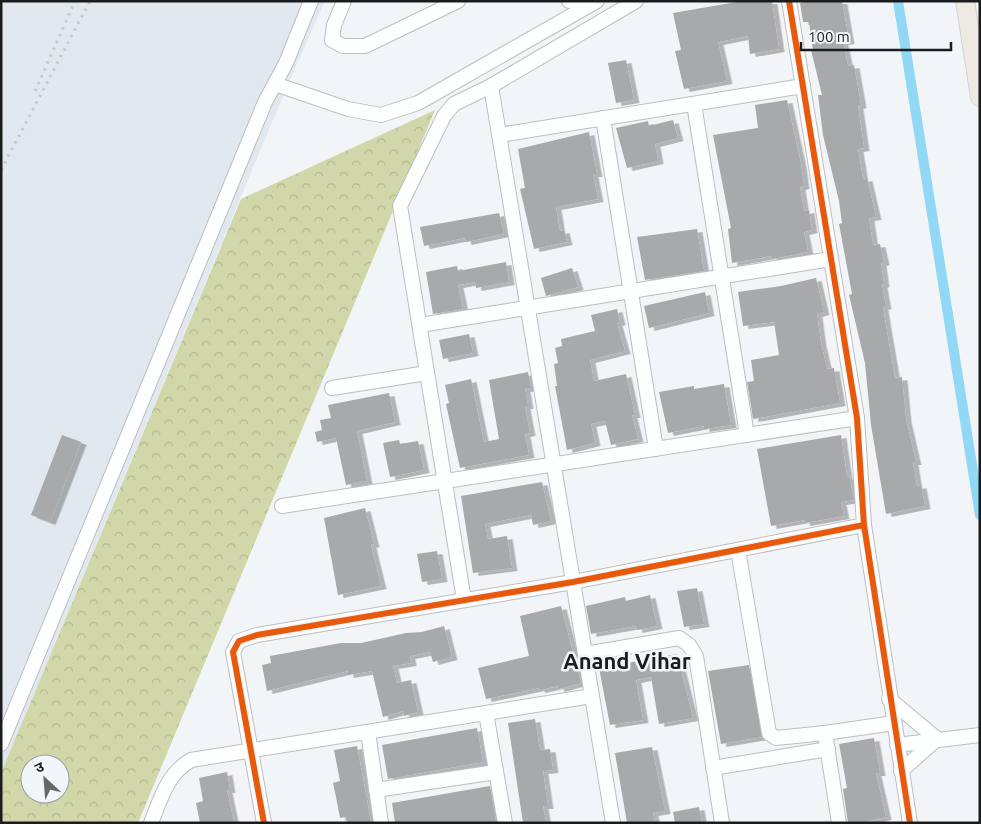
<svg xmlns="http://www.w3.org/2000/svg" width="981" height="824" viewBox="0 0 981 824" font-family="Ubuntu,'Noto Sans Devanagari',sans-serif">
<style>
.built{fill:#e1e8ef}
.forest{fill:url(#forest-crowns);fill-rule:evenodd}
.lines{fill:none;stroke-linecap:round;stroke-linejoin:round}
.canal{stroke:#90d8f4;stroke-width:10}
.building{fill:#a8a9aa;filter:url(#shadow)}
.minor-casing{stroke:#bcbec0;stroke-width:16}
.major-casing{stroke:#d1d2d4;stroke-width:20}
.minor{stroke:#fdfefe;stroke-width:14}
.major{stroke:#eeeae3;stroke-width:18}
.rail{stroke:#c8c9c9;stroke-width:3;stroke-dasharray:2.5 5;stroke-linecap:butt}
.cycleway-casing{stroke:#f0f6fa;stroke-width:9}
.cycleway{stroke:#e8590c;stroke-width:6}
.labels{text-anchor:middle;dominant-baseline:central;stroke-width:5;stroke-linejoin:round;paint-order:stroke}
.district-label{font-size:22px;font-weight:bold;fill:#1a1c1e;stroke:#f0f6fa}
</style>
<defs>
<pattern id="forest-crowns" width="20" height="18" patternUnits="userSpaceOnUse" patternTransform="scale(1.25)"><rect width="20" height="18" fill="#d2d7a9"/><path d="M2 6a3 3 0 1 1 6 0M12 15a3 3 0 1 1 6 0" fill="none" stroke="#b4b891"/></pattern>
<filter id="shadow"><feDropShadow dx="5.5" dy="3" stdDeviation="0" flood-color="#0004"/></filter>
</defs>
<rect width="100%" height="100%" fill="#f2f5f8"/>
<path class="built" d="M1,1H325L288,84L1,773Z"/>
<path class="forest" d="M435,110L138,823H1V773L241,199ZM30,764H60V794H30Z"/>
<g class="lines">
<path class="canal" d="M898,1L980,515"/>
</g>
<g class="building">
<path d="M742,1H772L779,49L750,54L748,36L718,42L727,81L684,89L675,51L681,50L673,13Z"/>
<path d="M808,1H842L849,41L843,42L848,66L854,65L861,105L858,106L864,148L858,149L863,179L867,178L876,217L869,218L873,245L880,244L884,262L881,263L884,284L882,285L886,306L883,307L886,326L895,378L902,377L906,419L916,462H913L917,486L921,485L925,506L886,514L871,425L865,363L849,295L852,294L839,224L842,223L839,201L823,135L818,95H822L811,50H813L809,22H803L800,3Z"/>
<path d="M626,60L634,100L616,103L608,63Z"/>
<path d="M787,100L801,164L804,186L800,187L804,211L809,210L812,230L804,232L808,252L772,259L771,256L732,263L728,229L731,228L713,135L758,128L755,105Z"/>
<path d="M673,120L678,138L655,144L658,161L627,168L616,128L648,121L649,126Z"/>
<path d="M589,132L597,174H593L598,199L556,207L560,231L564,230L567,242L534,249L520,189L525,188L518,149Z"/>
<path d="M499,213L504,234L466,242L465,238L424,246L420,227Z"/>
<path d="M697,229L704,271L645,280L637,237Z"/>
<path d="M506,262L509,282L476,288L475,282L458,285L463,309L433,314L426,272L457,266L458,271Z"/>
<path d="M572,268L578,287L546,296L541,278Z"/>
<path d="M816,278L824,312L817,314L821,343L827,369L834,368L840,403L753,419L747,382L754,381L751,360L779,355L774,322L743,326L738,292L781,286Z"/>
<path d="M705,292L709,313L649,328L644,306Z"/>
<path d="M617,309L620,322L617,323L625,351L590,360L594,381L626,374L635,415H632L638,439L611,445L605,421L591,424L595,443L567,450L555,386H557L554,364L558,363L555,348L562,346L561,339L595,331L591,315Z"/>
<path d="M469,334L473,353L443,359L439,340Z"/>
<path d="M528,372L531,388L525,389L528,406H525L530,433L525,434L529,455L460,468L446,404L449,403L445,385L471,379L484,442L499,439L489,380Z"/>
<path d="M724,384L731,425L704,429V426L668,433L659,392L694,386V389Z"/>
<path d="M389,393L395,422L357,431L367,481L346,485L336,438L317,442L315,432L322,430L320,420L331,418L328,405Z"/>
<path d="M62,435L81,442L50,522L31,515Z"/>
<path d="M841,435L847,477L849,476L854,500L841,502L844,516L805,523L804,520L771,526L757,449Z"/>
<path d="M399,440L400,444L418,441L424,470L390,477L383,443Z"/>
<path d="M542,482L551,521L533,525L531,515L485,524L488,539L507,536L512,568L473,573L461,496Z"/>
<path d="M365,508L374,544L371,545L381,586L338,595L324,518Z"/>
<path d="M437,551L442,579L422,582L417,554Z"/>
<path d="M697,588L704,624L684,627L677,591Z"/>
<path d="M650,595L657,626L637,630L636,626L591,634L586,606L625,597L626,601Z"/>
<path d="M561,606L581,683L559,689L558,686L540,690L539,688L486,699L478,668L529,656L520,616Z"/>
<path d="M444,626L452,657L433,662L430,652L410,656L411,663L393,666L397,683L411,680L418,712L404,716L403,711L383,717L372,671L348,675V671L267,691L262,665L271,663L270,656L341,643H361L406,633L422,632Z"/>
<path d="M677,654L693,718L659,724L651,677L636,680L643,720L610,725L599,668Z"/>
<path d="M749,665L762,737L721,744L708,671Z"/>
<path d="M535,719L540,750L550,749L553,770L543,771L548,806H543L546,823H523L508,723Z"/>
<path d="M477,728L483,762L388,779L382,745Z"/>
<path d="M874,738L880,773H876L886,817L861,823H848L843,789L847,788L839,744Z"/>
<path d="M357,746L369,811L371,823H347L346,817L340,818L336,797L333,783L340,781L334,750Z"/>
<path d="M652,747L665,811L653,813L655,823H627L615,753Z"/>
<path d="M227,772L230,790H227L234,823H200L196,803L203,801L199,778Z"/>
<path d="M490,786L496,822L395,823L392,803Z"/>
<path d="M699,807L702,823H675L673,812Z"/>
</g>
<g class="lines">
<defs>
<g id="minor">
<path d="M344,1L334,25L332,40L343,46H365L458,1"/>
<path d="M569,1H578"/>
<path d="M789,1L857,418L864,525L910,823"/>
<path d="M275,84L348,109L381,115L418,103L597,1"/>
<path d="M491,86L613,823"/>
<path d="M694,104L747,435"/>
<path d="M603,118L656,449"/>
<path d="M499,135L803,86"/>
<path d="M420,325L831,259"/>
<path d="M332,388L427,373"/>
<path d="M282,506L857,418"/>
<path d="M738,550L769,733L776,738L825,733"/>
<path d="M464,600L400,206L444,116L454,104L491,86L636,1"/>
<path d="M585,654L679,638L689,645L696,656L722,823"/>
<path d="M889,699L937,739L901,771"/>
<path d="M486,713L505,823"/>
<path d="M368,732L381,823"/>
<path d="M1,744L265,102L286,63L311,1"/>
<path d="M897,745L980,735"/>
<path d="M713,768L828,749"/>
<path d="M376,790L496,772"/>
<path d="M151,823C161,798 167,774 191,760L592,696"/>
<path d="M264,823L233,652L239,641L257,635L573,582L864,525"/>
<path d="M839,823L825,733L894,723"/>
</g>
<path id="major" d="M965,1L980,97"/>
</defs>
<use href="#minor" class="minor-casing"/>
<use href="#major" class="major-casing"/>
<use href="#minor" class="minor"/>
<use href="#major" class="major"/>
<g class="rail">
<path d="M35,91L75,1"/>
<path d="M1,170L90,1"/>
</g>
<defs>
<g id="cycleway">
<path d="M789,1L857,418L864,525L910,823"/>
<path d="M264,823L233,652L239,641L257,635L573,582L864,525"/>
</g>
</defs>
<use href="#cycleway" class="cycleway-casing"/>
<use href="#cycleway" class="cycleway"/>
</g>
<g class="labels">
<g class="district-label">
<text x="627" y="660">Anand Vihar</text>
</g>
</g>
<rect width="981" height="824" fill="none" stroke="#1a1c1e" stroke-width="5"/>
<g transform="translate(45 779) rotate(334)"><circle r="24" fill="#f0f6fa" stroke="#9a9fa2"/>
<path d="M0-4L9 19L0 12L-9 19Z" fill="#66686a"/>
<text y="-8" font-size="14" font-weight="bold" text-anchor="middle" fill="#1a1c1e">उ</text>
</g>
<path d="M801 42v8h150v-8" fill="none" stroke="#1a1c1e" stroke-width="2.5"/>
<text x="808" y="42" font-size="15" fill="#1a1c1e" stroke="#f0f6fa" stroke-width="4" paint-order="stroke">100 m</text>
</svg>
